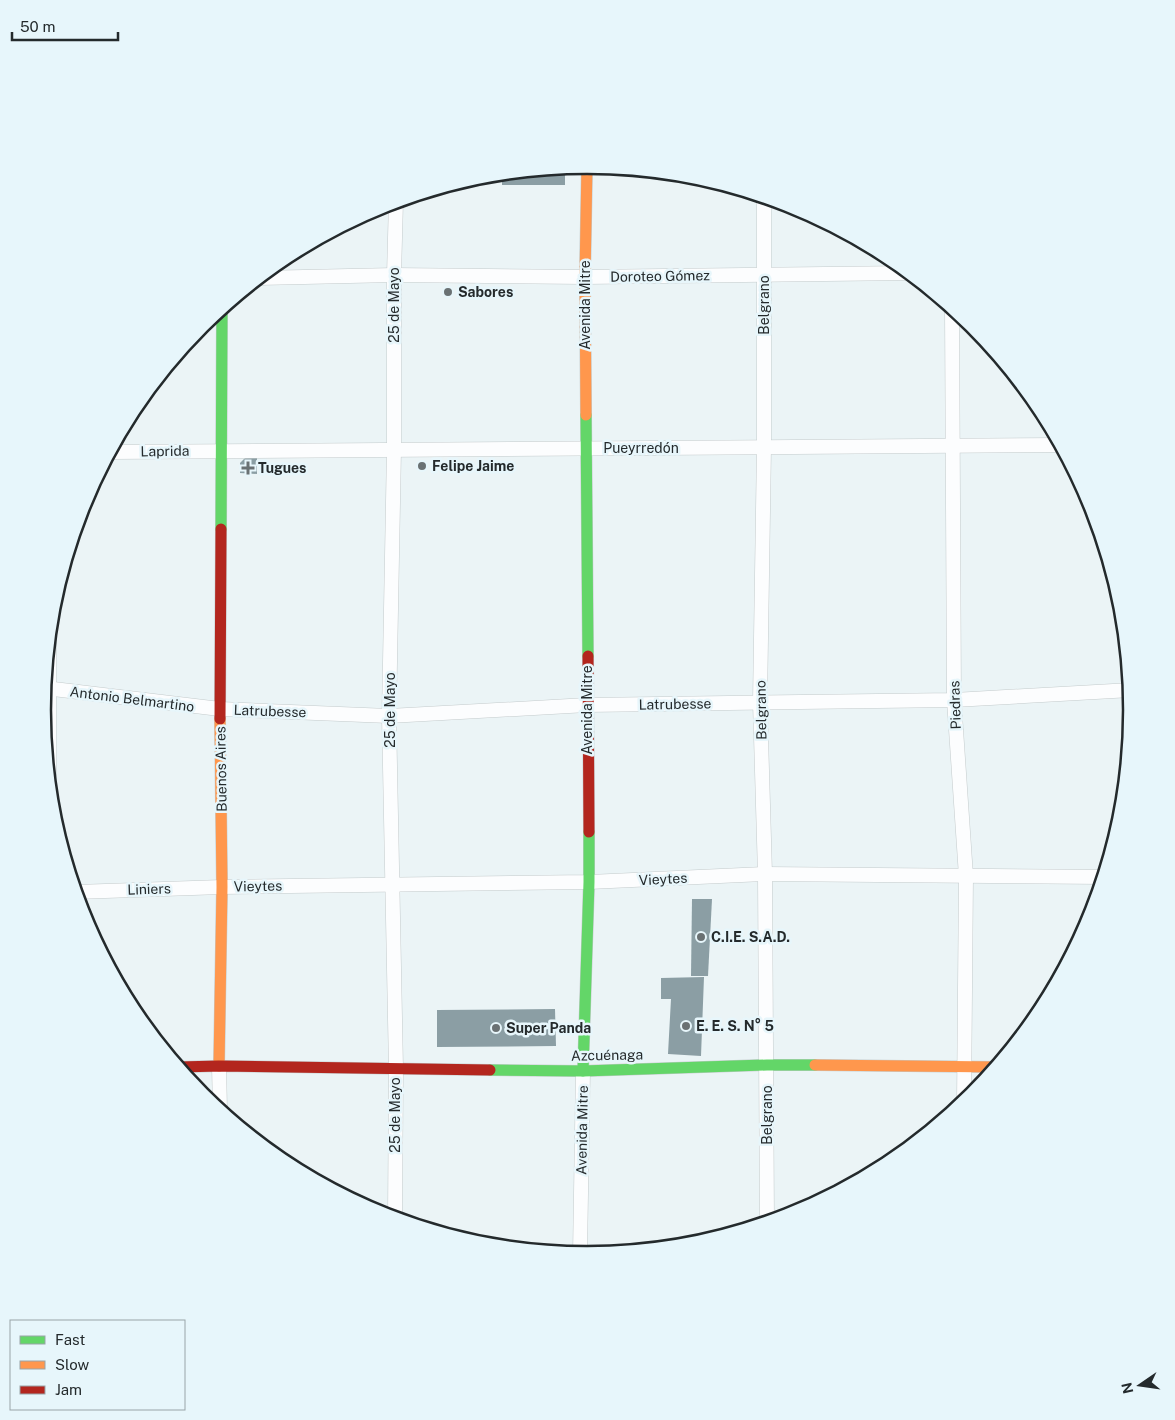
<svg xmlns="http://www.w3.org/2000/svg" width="1175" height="1420" viewBox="0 0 1175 1420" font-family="'Public Sans',sans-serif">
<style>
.building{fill:#8b9ea4}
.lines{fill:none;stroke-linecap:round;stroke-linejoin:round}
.street-casing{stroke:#c4cbcc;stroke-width:15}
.fast-casing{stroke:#c4cbcc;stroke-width:12}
.slow-casing{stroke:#c4cbcc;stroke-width:12}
.jam-casing{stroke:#c4cbcc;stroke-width:12}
.street{stroke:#fcfdfe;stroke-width:14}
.fast{stroke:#63d668;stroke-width:11}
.slow{stroke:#ff974d;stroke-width:11}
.jam{stroke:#b3261e;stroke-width:11}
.poi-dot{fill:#6a7173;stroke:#e7f6fb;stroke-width:2}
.labels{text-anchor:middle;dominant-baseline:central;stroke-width:5;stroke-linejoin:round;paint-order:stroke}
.street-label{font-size:14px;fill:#242a2c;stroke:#e7f6fb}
.poi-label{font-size:14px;font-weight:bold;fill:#242a2c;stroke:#e7f6fb;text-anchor:start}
.rim{fill:none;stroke:#242a2c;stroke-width:2.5}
</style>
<rect width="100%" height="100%" fill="#ebf4f6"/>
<g class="building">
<path d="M565,167V185H502V173Z"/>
<path d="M245,458H257V474L240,473V463Z"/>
<path d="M692,899H712L708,976H691Z"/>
<path d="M704,977L701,1056L668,1054L671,999H661V978Z"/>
<path d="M555,1009L556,1046L437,1047V1010Z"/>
</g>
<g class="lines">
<defs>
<g id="street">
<path d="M764,197V447L760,702L765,874L767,1222"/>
<path d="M259,278L394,275L585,277L910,273"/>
<path d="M952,308L954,700L966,876L964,1103"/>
<path d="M111,452L1061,445"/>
<path d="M45,688L220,709L389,716L587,705L954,700L1131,690"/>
<path d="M1129,743L1130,685"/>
<path d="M49,775V643"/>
<path d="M76,892L222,887L589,882L765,874L1104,877"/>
<path d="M219,1066L220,1110"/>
<path d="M395,1218L396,1069L389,716L394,449V275L396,201"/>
<path d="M580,1254L583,1071"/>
</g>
<g id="fast">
<path d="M586,415L588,656"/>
<path d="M221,529L222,308"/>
<path d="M490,1070L583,1071L767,1065H815"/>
<path d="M583,1071L589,882V832"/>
</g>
<g id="slow">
<path d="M586,415L585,277L587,165"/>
<path d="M815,1065L997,1067"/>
<path d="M219,1066L222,887L220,719"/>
</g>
<g id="jam">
<path d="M588,656L589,832"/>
<path d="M220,719L221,529"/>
<path d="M179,1067L219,1066L490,1070"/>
</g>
</defs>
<use href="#street" class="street-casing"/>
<use href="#fast" class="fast-casing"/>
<use href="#slow" class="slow-casing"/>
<use href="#jam" class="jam-casing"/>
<use href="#street" class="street"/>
<use href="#fast" class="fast"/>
<use href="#slow" class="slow"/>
<use href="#jam" class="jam"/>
</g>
<g class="poi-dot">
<circle cx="448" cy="292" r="5"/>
<circle cx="422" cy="466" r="5"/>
<path d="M245.5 460.5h5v5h5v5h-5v5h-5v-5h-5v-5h5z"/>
<circle cx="701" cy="937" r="5"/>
<circle cx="686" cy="1026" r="5"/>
<circle cx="496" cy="1028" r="5"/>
</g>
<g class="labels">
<g class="street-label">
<text transform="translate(660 276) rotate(-1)">Doroteo Gómez</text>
<text transform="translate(394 305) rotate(-90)">25 de Mayo</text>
<text transform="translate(585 305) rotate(-90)">Avenida Mitre</text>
<text transform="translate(764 305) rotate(-90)">Belgrano</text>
<text x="641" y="448">Pueyrredón</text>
<text transform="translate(165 451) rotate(-1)">Laprida</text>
<text transform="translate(132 699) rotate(7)">Antonio Belmartino</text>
<text transform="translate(675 704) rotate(-1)">Latrubesse</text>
<text transform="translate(955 705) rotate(-92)">Piedras</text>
<text transform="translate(390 710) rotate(-90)">25 de Mayo</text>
<text transform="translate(587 710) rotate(-90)">Avenida Mitre</text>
<text transform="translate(761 710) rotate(-91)">Belgrano</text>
<text transform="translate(270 711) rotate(2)">Latrubesse</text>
<text transform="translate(221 769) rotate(-91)">Buenos Aires</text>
<text transform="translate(663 879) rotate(-3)">Vieytes</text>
<text transform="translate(258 886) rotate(-1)">Vieytes</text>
<text transform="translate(149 889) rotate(-2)">Liniers</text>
<text transform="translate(607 1055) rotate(-1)">Azcuénaga</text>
<text transform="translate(395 1115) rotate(-90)">25 de Mayo</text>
<text transform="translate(767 1115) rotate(-90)">Belgrano</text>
<text transform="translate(582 1130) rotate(-89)">Avenida Mitre</text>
</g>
<g class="poi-label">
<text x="458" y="292">Sabores</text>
<text x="432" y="466">Felipe Jaime</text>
<text x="258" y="468">Tugues</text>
<text x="711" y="937">C.I.E. S.A.D.</text>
<text x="696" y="1026">E. E. S. N° 5</text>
<text x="506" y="1028">Super Panda</text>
</g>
</g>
<path d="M0 0H1175V1420H0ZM51 710a536 536 0 1 1 1072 0a536 536 0 1 1-1072 0Z" fill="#e7f6fb" fill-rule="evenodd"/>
<path class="rim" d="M51 710a536 536 0 1 1 1072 0a536 536 0 1 1-1072 0Z"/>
<rect x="10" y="1320" width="175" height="90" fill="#e7f6fb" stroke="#99a4a8"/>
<rect x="20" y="1336" width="25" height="8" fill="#63d668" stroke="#99a4a8"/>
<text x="55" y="1345" font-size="15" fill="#242a2c">Fast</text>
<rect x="20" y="1361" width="25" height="8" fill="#ff974d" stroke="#99a4a8"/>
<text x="55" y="1370" font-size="15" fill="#242a2c">Slow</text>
<rect x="20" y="1386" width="25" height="8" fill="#b3261e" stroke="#99a4a8"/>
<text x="55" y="1395" font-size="15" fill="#242a2c">Jam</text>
<g transform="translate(1140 1385) rotate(257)" stroke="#e7f6fb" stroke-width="4" paint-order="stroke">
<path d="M0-4L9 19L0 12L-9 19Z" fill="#242a2c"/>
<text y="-8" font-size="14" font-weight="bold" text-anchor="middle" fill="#242a2c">N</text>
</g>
<path d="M12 32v8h106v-8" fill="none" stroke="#242a2c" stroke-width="2.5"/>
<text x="20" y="32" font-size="15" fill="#242a2c" stroke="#e7f6fb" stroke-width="4" paint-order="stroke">50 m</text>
</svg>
